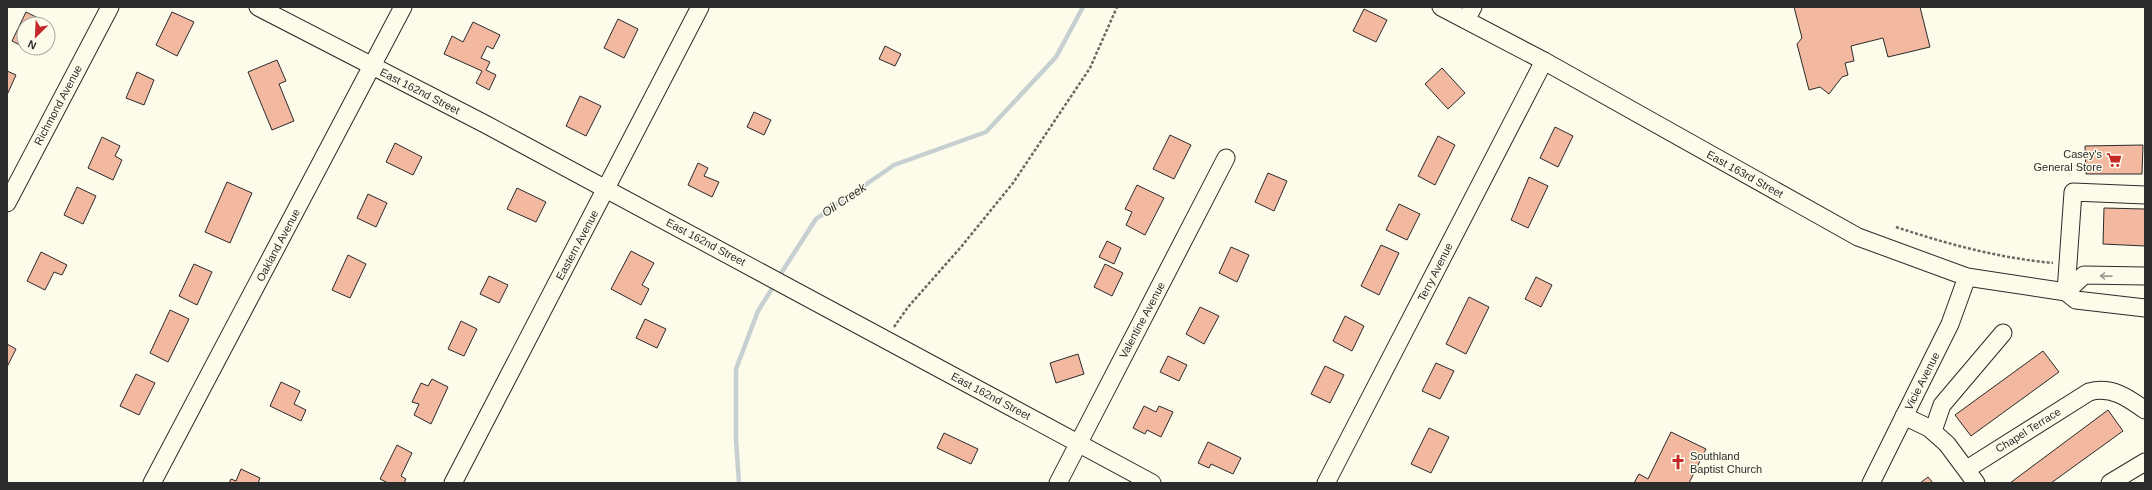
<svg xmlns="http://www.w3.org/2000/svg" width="2152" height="490" viewBox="0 0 2152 490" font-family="Arial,sans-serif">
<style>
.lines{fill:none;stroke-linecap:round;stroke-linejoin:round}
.stream{stroke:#c7d0d0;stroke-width:4.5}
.building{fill:#f2b8a0;stroke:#2b2b2b}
.minor-casing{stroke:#2b2b2b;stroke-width:19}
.path{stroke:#6a6964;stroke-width:2.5;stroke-dasharray:3 2;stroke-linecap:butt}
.minor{stroke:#fdfbea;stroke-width:17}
.oneway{stroke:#9e9d94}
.labels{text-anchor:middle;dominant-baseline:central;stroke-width:3;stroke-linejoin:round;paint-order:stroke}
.street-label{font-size:11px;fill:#2b2b2b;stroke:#fdfbea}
.poi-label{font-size:11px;fill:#2b2b2b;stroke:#fdfbea;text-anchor:end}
.water-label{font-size:12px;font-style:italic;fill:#2b2b2b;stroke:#fdfbea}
</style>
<rect width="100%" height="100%" fill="#fdfbea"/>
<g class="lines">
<g class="stream">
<path d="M778,278L816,219L894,165L986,132L1056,57L1083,7"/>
<path d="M739,483L736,439V369L758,311L775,284"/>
</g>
</g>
<g class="building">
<path d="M1794,7H1920L1930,47L1888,57L1883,38L1851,46L1854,61L1845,63L1848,75L1842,77L1829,94L1820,87L1809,90L1797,44L1802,38Z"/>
<path d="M1364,9L1387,20L1376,42L1353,31Z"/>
<path d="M26,12L44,21L43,24H24V47L12,41Z"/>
<path d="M172,12L194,22L177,56L156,45Z"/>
<path d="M618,19L638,29L624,58L604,48Z"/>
<path d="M473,22L500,35L493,49L487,46L481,58L490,62L486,70L496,75L489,90L476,83L482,71L444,54L452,36L463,42Z"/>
<path d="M885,46L901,54L895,66L879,59Z"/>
<path d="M277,60L286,81L279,84L294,121L272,130L248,72Z"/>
<path d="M1442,68L1465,93L1448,109L1425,84Z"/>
<path d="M7,71L16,75L7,95Z"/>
<path d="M137,72L154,80L144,105L126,98Z"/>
<path d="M580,96L601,106L586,136L566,126Z"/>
<path d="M754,112L771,120L764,135L747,127Z"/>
<path d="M1555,127L1573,136L1558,167L1540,158Z"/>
<path d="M1170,135L1191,145L1174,179L1153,169Z"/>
<path d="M1438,136L1455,145L1435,185L1418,176Z"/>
<path d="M102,137L120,146L115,156L122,160L113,180L88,168Z"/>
<path d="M395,143L422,157L413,175L386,162Z"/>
<path d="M2143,145L2142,174H2086L2085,146Z"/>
<path d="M698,163L708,168L704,176L719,182L712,197L688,185Z"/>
<path d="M1268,173L1287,181L1274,211L1255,202Z"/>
<path d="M1529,177L1548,186L1528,228L1511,220Z"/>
<path d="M227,182L252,193L230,243L205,232Z"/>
<path d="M1137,185L1164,198L1145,235L1126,225L1132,212L1125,209Z"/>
<path d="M77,187L96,196L83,224L64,215Z"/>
<path d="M517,188L546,202L536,222L507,209Z"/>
<path d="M368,194L387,203L376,227L357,218Z"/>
<path d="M1399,204L1420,214L1407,240L1386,230Z"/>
<path d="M2104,208L2145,209V246L2103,244Z"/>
<path d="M1107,241L1121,248L1114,264L1099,257Z"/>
<path d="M1381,245L1399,253L1379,295L1361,286Z"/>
<path d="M1231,247L1249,255L1237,282L1219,273Z"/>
<path d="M631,251L654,263L642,285L649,289L641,305L611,289Z"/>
<path d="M41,252L67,265L62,275L54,272L45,290L27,281Z"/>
<path d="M348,255L366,264L350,298L332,290Z"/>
<path d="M194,264L212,272L197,305L179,296Z"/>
<path d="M1105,264L1123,273L1112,296L1094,287Z"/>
<path d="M489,276L508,285L499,303L480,294Z"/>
<path d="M1536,277L1552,285L1541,307L1525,299Z"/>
<path d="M1469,297L1489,307L1466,354L1446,344Z"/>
<path d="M1200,307L1219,316L1204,344L1186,334Z"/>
<path d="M170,310L189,319L168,362L150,353Z"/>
<path d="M1345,316L1364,326L1352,351L1333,341Z"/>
<path d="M645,319L666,329L657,348L636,338Z"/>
<path d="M461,321L477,329L464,356L448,349Z"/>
<path d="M7,344L16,349L7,367Z"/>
<path d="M2043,351L2059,372L1971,436L1955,415Z"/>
<path d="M1078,354L1084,374L1056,383L1050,363Z"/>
<path d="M1168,356L1187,365L1179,381L1160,372Z"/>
<path d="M1436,363L1454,371L1440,399L1422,391Z"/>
<path d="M1325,366L1344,375L1330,403L1311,394Z"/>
<path d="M136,374L155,383L139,415L120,406Z"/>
<path d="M432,379L448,387L431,424L414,415L419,404L412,402L421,383L428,386Z"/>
<path d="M281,382L300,391L294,404L306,410L301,421L270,406Z"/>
<path d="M1144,406L1156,412L1159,406L1173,412L1161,437L1147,430L1145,434L1133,428Z"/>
<path d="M2108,410L2123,431L2051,483H2010Z"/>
<path d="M1429,428L1449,437L1431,473L1411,464Z"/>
<path d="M1671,432L1706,449L1689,483H1634L1639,474L1648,479Z"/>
<path d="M944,433L978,449L971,464L937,448Z"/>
<path d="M1208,442L1241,458L1233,474L1211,464L1209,468L1198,463Z"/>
<path d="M397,445L412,453L401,476L406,479L404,483H388L380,479Z"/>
<path d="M241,469L260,478L258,483H229L231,479L236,481Z"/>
<path d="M1928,477L1933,483H1920Z"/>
</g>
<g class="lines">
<defs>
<g id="minor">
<path d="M258,7L485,124L1152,483"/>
<path d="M1441,7L1544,61L1858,237L1967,277L2066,292L2076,300L2145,308"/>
<path d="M1466,20L1473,7"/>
<path d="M7,203L110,7"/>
<path d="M2066,292L2073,192L2145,195"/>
<path d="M2066,292L2084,275L2145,276"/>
<path d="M1904,416L1929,428L1947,444L1976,483"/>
<path d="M1933,431L1942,405L2003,333"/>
<path d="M1967,469L2089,392C2111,386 2127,397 2145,410"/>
<path d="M152,483L403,7"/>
<path d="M453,483L700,7"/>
<path d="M1058,483L1226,158"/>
<path d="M1326,483L1544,61"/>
<path d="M1871,483L1950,324L1967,277"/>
<path d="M2110,483L2145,462"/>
</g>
</defs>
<use href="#minor" class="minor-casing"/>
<g class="path">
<path d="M1896,227C1947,244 1999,258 2053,263"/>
<path d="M894,327L908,307L961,247L1013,183L1090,68L1117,7"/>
</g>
<use href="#minor" class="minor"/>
</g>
<defs><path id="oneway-shaft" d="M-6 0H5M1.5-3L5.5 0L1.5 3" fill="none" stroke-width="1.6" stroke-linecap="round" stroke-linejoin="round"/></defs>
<use class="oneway" href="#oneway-shaft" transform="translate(2106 276) rotate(-179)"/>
<defs>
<symbol id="supermarket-bare" viewBox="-9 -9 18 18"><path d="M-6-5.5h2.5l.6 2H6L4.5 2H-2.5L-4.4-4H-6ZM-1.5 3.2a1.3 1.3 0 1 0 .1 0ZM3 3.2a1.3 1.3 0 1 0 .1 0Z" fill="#c62828" stroke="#fdfbea" stroke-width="2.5" paint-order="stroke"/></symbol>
<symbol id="church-bare" viewBox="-9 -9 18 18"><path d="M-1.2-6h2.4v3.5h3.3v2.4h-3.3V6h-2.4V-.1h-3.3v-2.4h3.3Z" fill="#c62828" stroke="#fdfbea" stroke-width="2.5" paint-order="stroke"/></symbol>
</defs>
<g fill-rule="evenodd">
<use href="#supermarket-bare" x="2103" y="149" width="22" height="22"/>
<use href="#church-bare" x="1667" y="451" width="22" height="22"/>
</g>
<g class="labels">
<g class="street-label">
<text transform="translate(420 91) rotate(27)">East 162nd Street</text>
<text transform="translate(58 105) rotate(-62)">Richmond Avenue</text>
<text transform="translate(1745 174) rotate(29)">East 163rd Street</text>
<text transform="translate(706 242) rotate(28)">East 162nd Street</text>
<text transform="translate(278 245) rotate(-62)">Oakland Avenue</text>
<text transform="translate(577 245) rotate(-62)">Eastern Avenue</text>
<text transform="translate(1435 272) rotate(-63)">Terry Avenue</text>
<text transform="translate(1142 320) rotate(-62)">Valentine Avenue</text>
<text transform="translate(1922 381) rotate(-63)">Vicie Avenue</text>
<text transform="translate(991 396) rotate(28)">East 162nd Street</text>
<text transform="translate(2028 430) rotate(-32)">Chapel Terrace</text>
</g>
<g class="poi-label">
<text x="2102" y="154">Casey's<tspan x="2102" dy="13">General Store</tspan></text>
<text x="1690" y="456" text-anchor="start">Southland<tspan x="1690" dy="13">Baptist Church</tspan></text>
</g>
<g class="water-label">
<text transform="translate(844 200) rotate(-34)">Oil Creek</text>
</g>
</g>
<rect width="2152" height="490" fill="none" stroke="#2b2b2b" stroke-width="16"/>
<g transform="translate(36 36) rotate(204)"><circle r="19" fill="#fdfbea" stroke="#a9a89e"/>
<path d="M0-3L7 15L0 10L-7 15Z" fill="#c62828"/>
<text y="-6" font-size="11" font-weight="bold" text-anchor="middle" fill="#2b2b2b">N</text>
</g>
</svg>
